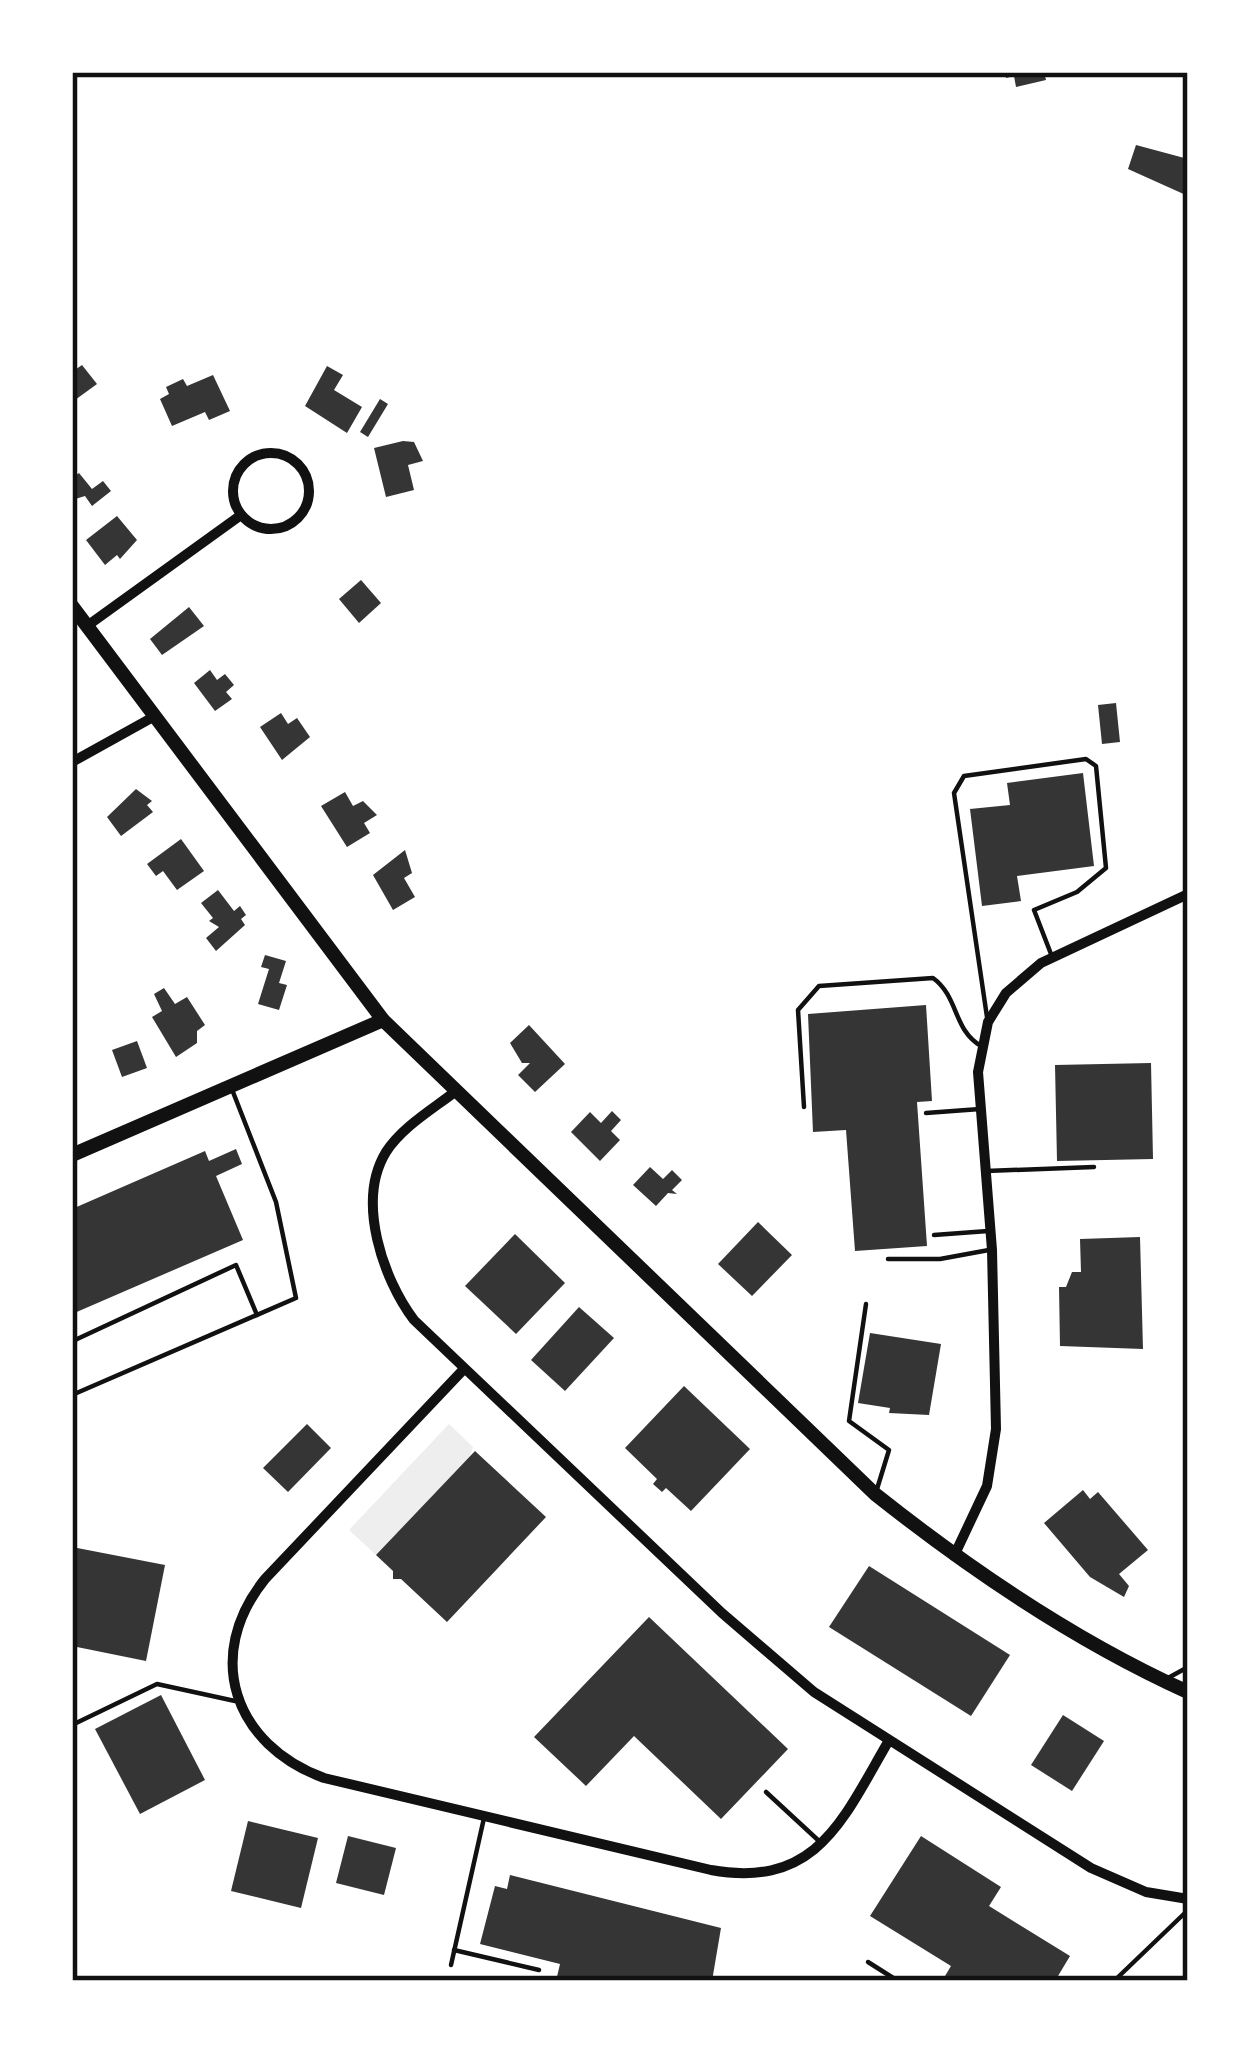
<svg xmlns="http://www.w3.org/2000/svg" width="1260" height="2053" viewBox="0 0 1260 2053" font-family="Mulish,sans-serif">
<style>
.green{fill:#eee}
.building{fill:#353535}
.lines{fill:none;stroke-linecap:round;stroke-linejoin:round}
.service{stroke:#111;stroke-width:4.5}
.minor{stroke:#111;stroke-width:10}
.secondary{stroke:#111;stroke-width:14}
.neatline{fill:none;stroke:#111;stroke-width:4.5}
</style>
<rect width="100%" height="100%" fill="#fff"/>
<path class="green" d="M449,1424L473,1447L470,1456L376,1555L349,1530Z"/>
<g class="building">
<path d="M1005,72H1044L1046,80L1016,87L1014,76L1006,78Z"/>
<path d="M1136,145L1188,159V196L1128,169Z"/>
<path d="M82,365L97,384L75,400L72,372Z"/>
<path d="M327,366L343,375L334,390L362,407L347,433L305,406Z"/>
<path d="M213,375L230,411L209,420L205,412L172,426L160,399L169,394L166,387L183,379L187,386Z"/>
<path d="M380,399L388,404L368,437L360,432Z"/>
<path d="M403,441L414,442L423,461L408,465L414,490L386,497L374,448Z"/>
<path d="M79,473L92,489L103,481L111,491L92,506L85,496L72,500V478Z"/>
<path d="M117,516L137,540L120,559L117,555L105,565L86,540Z"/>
<path d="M361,580L381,603L359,623L339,599Z"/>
<path d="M189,607L204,626L162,655L150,639Z"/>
<path d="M210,670L217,680L225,674L234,685L226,692L232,699L215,711L194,683Z"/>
<path d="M1116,703L1120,742L1102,744L1098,705Z"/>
<path d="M281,713L288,724L297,718L310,737L282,760L260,727Z"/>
<path d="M1083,773L1094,866L1017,876L1021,901L982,906L970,809L1010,805L1007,783Z"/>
<path d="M136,789L152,801L147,805L153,812L121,836L107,817Z"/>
<path d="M345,792L353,806L363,801L377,815L364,823L370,833L347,847L321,806Z"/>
<path d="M181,839L204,871L177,890L163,871L156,876L147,864Z"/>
<path d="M405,850L412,873L404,878L415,897L393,910L373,875Z"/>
<path d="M218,890L234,911L240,906L246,915L241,919L245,925L216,951L206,938L219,927L209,921L213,918L201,903Z"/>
<path d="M265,955L286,961L279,983L287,985L279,1010L258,1004L269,969L261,967Z"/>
<path d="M164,988L175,1004L187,997L205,1025L197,1031V1043L176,1057L152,1017L162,1011L154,994Z"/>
<path d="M926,1005L932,1101L917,1102L927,1246L855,1251L846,1130L813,1132L808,1014Z"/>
<path d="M529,1025L565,1064L535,1092L518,1075L530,1063H522L510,1043Z"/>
<path d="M137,1041L147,1068L122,1077L112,1050Z"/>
<path d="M1151,1063L1153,1159L1057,1161L1055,1065Z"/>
<path d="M612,1111L621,1120L611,1131L620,1140L600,1161L571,1132L590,1112L601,1123Z"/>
<path d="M236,1149L242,1164L216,1176L243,1240L72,1314V1209L205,1151L209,1161Z"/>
<path d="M650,1167L663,1179L672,1170L682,1180L672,1190L677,1194L668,1193L656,1206L633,1185Z"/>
<path d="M758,1222L792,1255L752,1296L718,1264Z"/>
<path d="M515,1234L565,1283L516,1334L465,1286Z"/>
<path d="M1140,1237L1143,1349L1060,1346L1059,1287H1066L1072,1272H1081L1080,1239Z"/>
<path d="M579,1307L614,1338L565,1391L531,1360Z"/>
<path d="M870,1333L941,1344L929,1415L889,1413L890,1408L858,1403Z"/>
<path d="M684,1386L750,1449L691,1511L666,1488L662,1492L653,1484L657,1479L625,1448Z"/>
<path d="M307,1424L331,1448L288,1492L263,1468Z"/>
<path d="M475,1451L546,1517L447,1622L401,1579H393V1571L376,1555Z"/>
<path d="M1083,1490L1090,1499L1098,1492L1148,1550L1119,1574L1129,1586L1124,1597L1090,1577L1044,1523Z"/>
<path d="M72,1547L165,1565L146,1661L72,1646Z"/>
<path d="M869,1566L1010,1655L971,1716L829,1627Z"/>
<path d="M649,1617L788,1749L721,1819L634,1736L586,1786L534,1737Z"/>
<path d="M161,1695L205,1780L140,1814L95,1729Z"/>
<path d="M1063,1715L1104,1741L1072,1791L1031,1765Z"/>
<path d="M248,1821L318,1838L301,1908L231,1891Z"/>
<path d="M348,1836L396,1848L384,1895L336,1883Z"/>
<path d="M921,1836L1001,1887L989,1906L1070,1956L1055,1981H942L951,1966L870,1916Z"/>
<path d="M510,1875L721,1928L712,1981L608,1977L556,1981L560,1964L480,1944L495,1886L507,1889Z"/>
</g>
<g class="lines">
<g class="service">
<path d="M987,1017L954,793L964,776L1086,759L1096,766L1106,868L1077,892L1034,910L1051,954"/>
<path d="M804,1107L798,1010L819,986L933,978C959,997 953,1030 981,1046"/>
<path d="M926,1113L980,1109"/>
<path d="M986,1171L1094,1167"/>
<path d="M934,1235L988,1231"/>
<path d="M888,1259H940L989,1250"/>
<path d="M866,1304L849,1421L889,1450L877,1489"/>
<path d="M72,1382L75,1340L236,1265L257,1315"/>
<path d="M72,1395L296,1298L276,1202L233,1092"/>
<path d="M1168,1678L1188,1667"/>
<path d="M72,1725L157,1684L235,1701"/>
<path d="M766,1792L819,1841"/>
<path d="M454,1950L539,1970"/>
<path d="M868,1962L898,1981"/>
<path d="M451,1965L484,1818"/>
<path d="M1114,1981L1188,1910"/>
</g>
<g class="minor">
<circle cx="271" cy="491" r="38"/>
<path d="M87,626L241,515"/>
<path d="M72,762L155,716"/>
<path d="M456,1091C433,1109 402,1127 386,1152C356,1201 383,1279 414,1320L722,1613L814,1692L1091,1868L1146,1892L1188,1899"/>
<path d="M463,1370L265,1579C203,1656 234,1745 324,1778L711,1870C817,1889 843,1819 888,1742"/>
<path d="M954,1556L987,1486L996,1429L992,1250L978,1072L988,1022L1006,993L1041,963L1188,894"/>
</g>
<g class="secondary">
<path d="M72,606L383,1020L875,1494C972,1571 1075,1641 1188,1692"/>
<path d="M72,1155L383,1020"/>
</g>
</g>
<rect width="1260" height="2053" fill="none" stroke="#ffffff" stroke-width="150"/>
<rect x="75" y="75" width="1110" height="1903" class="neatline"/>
</svg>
